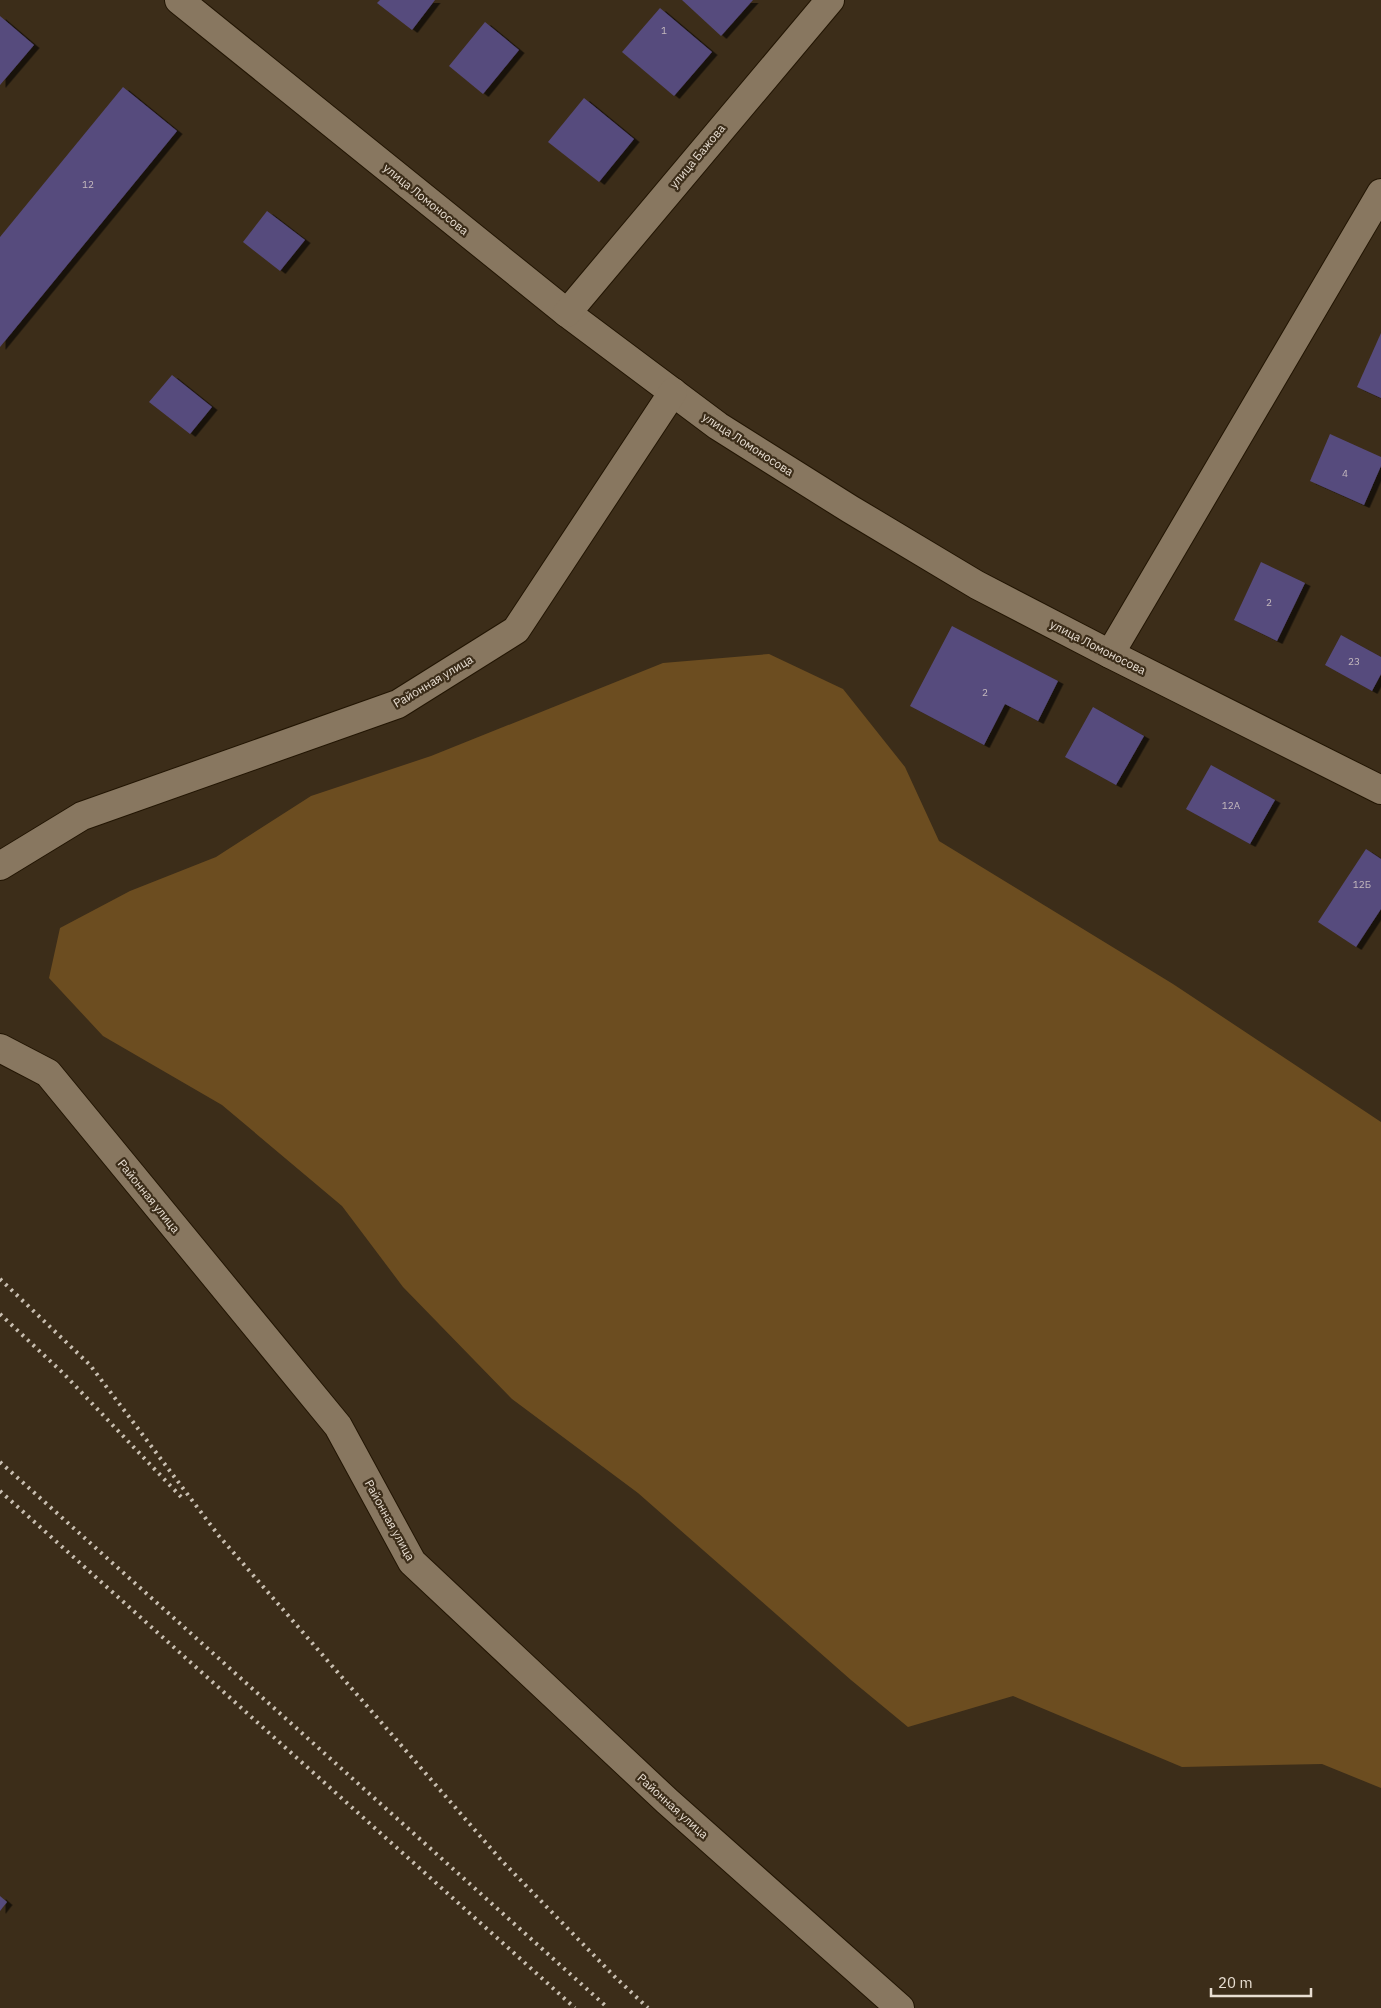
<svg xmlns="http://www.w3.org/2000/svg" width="1381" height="2008" viewBox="0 0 1381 2008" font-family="'IBM Plex Sans',sans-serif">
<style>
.green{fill:#6c4d20}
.building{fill:#574b7d;filter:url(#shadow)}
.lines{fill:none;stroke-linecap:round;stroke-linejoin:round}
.minor-casing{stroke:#221503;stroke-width:30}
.minor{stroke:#887760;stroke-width:28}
.rail{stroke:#c9bfb1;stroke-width:4;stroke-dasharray:2.5 5;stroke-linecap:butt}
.labels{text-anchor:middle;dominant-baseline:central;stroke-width:4.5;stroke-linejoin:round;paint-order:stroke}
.number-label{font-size:10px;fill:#c4b9bd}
.street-label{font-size:12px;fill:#e8ded2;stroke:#3c2d19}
</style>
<defs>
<filter id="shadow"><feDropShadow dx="5.5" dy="3" stdDeviation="0" flood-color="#0009"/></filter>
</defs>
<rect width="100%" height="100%" fill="#3c2d19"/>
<path class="green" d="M769,654L843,689L905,767L939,841L1173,984L1381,1122V1788L1322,1764L1182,1767L1013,1696L908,1727L851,1680L638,1493L512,1399L403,1287L342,1206L222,1105L103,1036L49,978L60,928L130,891L216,857L311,796L431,756L663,663Z"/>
<g class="building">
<path d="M380,0H435L412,30L377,3Z"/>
<path d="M682,0H753L721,36Z"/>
<path d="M660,8L712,52L674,96L622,52Z"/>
<path d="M0,16L34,45L0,85Z"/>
<path d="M485,22L519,50L483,94L449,66Z"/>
<path d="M123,87L177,131L0,347V237Z"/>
<path d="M584,98L634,139L599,182L548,142Z"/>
<path d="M267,211L305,240L280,271L243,242Z"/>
<path d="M1381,333V398L1357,387Z"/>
<path d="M172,375L212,407L190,434L149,402Z"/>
<path d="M1330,434L1381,457V466L1364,505L1310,481Z"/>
<path d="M1261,562L1305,583L1277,641L1234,620Z"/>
<path d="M952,626L1058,681L1038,721L1005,704L984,745L910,706Z"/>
<path d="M1341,635L1381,657V674L1372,691L1325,665Z"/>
<path d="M1093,707L1144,736L1116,785L1065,757Z"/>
<path d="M1211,765L1275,800L1250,844L1186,809Z"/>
<path d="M1366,849L1381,859V909L1356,947L1318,922Z"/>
<path d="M0,1896L7,1902L0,1911Z"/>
</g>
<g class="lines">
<defs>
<g id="minor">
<path d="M179,0L567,313L718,426L850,509L977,585L1110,654L1381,790"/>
<path d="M567,313L830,0"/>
<path d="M1110,654L1381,193"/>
<path d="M0,866L82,816L398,704L516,630L673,392"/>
<path d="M0,1048L48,1073L338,1426L412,1562L667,1801L900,2008"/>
</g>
</defs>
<use href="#minor" class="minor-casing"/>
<use href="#minor" class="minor"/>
<g class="rail">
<path d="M0,1279L90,1365L219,1536L501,1860L615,1977L648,2008"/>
<path d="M0,1314L63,1373L184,1500"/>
<path d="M0,1462L608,2008"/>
<path d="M0,1491L575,2008"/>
</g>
</g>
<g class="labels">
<g class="number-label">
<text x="664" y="30">1</text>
<text x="88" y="184">12</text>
<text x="1345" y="473">4</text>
<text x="1269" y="602">2</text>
<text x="1354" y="661">23</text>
<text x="985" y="692">2</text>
<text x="1231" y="805">12А</text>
<text x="1362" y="884">12Б</text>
</g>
<g class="street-label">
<text transform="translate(697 156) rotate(-50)">улица Бажова</text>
<text transform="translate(426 199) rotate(39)">улица Ломоносова</text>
<text transform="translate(748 444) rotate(33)">улица Ломоносова</text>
<text transform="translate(1098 647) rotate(27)">улица Ломоносова</text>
<text transform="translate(433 681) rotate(-31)">Районная улица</text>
<text transform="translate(149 1196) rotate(51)">Районная улица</text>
<text transform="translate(390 1520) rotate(61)">Районная улица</text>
<text transform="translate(673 1806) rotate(42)">Районная улица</text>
</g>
</g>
<path d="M1211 1988v8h100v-8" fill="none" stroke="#e8ded2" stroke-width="2.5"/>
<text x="1218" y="1988" font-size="15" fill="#e8ded2" stroke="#3c2d19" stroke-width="4" paint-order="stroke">20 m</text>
</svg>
